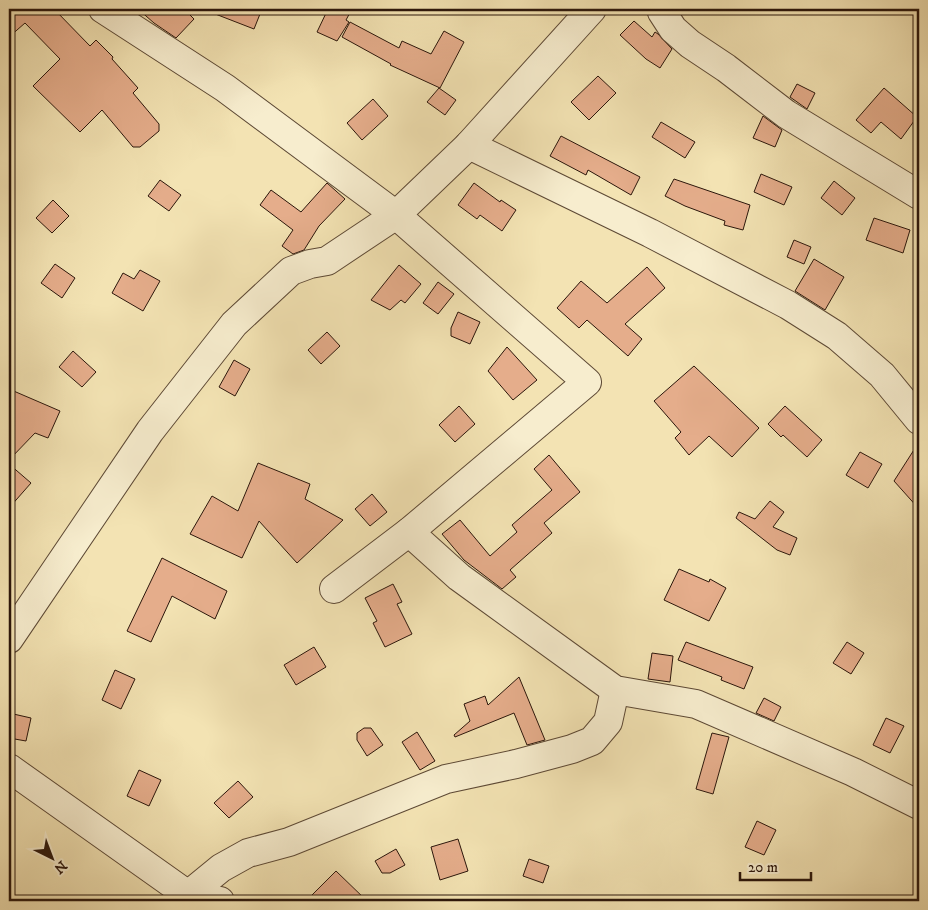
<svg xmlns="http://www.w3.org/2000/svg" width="928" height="910" viewBox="0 0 928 910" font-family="'IM FELL DW Pica',serif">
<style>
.building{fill:#e5ad8b;stroke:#2b160b}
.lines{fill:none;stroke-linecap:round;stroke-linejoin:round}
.minor-casing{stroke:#5d4935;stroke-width:30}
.minor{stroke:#f7edce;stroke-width:28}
</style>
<rect width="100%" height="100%" fill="#f3e3b3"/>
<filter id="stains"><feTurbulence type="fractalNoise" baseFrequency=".004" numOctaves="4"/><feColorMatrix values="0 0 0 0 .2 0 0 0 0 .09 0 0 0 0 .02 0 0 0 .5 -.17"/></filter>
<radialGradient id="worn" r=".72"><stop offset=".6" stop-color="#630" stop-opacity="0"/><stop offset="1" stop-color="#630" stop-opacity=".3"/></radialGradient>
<g class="building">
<path d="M9,9H54L90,46L96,40L113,57L112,59L138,88L133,93L159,124V131L140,147H133L102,110L80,132L33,86L60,59L25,23L9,37Z"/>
<path d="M138,9H184L194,19L176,38L154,23Z"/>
<path d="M205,9H262L254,29L205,10Z"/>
<path d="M328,9H352L346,20L349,22L337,41L317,32Z"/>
<path d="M634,21L652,37L655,32L658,34L672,49L660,68L646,59L620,35Z"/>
<path d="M350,22L399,48L402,41L431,54L444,31L464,42L440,88L390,65L391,64L342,37Z"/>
<path d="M598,76L616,93L589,120L571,102Z"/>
<path d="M797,84L815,93L807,109L790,97Z"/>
<path d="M439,88L456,100L445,115L427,102Z"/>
<path d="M884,88L917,117L901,139L881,122L871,133L856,120Z"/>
<path d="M373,99L388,116L362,140L347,123Z"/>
<path d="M763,116L782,130L775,147L753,138Z"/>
<path d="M661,122L695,142L685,158L652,137Z"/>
<path d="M561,136L640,177L631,195L588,170L586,175L550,156Z"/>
<path d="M761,174L792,187L784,205L754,192Z"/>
<path d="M674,179L750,205L743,230L724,225L725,221L685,206L665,196Z"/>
<path d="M160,180L181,195L169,211L148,196Z"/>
<path d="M834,181L855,198L842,215L821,198Z"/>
<path d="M327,183L345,199L319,226L304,250L293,254L282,246L293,230L260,205L271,190L301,212Z"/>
<path d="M474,183L500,202L501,200L516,210L502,231L480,215L477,219L458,205Z"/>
<path d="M53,200L69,216L52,233L36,218Z"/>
<path d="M874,218L910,230L903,253L866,240Z"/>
<path d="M794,240L811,247L804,264L787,257Z"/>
<path d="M814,259L844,277L825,310L795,291Z"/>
<path d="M55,264L75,278L62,298L41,283Z"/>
<path d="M399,265L421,284L405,303L401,300L390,310L371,300Z"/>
<path d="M647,267L665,288L625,324L642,339L628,356L587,320L579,328L557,308L581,281L607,303Z"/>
<path d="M140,270L160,281L143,311L112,293L123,273L134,279Z"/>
<path d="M438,282L454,294L438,314L423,303Z"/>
<path d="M458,312L480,322L470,344L451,336V328Z"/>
<path d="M327,332L340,346L321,364L308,350Z"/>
<path d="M507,347L537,380L513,400L488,371Z"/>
<path d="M73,351L96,372L82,387L59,367Z"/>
<path d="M234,360L250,369L235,396L219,387Z"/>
<path d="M694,366L759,428L732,457L709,436L689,455L675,438L681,432L654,401Z"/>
<path d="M9,389L60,411L48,438L35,433L9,460Z"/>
<path d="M459,406L475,424L455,442L439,425Z"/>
<path d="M785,406L822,440L807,457L783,435L781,437L768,424Z"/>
<path d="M919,442V509L894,481Z"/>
<path d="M860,452L882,464L868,488L846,475Z"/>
<path d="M549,455L580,492L544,523L552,533L510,570L516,577L502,589L464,560L442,534L460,520L490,556L517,532L512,525L552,490L534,469Z"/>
<path d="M258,463L310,484L305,499L343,520L297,563L259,521L242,558L190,534L212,496L238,511Z"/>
<path d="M9,464L31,483L9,508Z"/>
<path d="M372,494L387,512L370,526L355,509Z"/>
<path d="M770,501L784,512L773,527L797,538L790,555L777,550L736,518L739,512L755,519Z"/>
<path d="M162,558L227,591L215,619L172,596L151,642L127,631Z"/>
<path d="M679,569L709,582L710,579L726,588L709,621L664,600Z"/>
<path d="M393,584L402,602L397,604L412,634L385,647L373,623L377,621L365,598Z"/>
<path d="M686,642L753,667L744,689L721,680L722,677L678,660Z"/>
<path d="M847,642L864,653L851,674L833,663Z"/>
<path d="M314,647L326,667L296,685L284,665Z"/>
<path d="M652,653L673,656L670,682L648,679Z"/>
<path d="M115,670L135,679L121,709L102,700Z"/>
<path d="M519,677L545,740L527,745L514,713L455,737L454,735L470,721L464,704L485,696L488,705Z"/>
<path d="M764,698L781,707L774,721L756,713Z"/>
<path d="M9,713L31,718L26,741L9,738Z"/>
<path d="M886,718L904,726L890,753L873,745Z"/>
<path d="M364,728H371L383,745L367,756L357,740V733Z"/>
<path d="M417,732L435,761L420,770L402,742Z"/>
<path d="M712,733L729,737L713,794L696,789Z"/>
<path d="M139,770L161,780L149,806L127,796Z"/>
<path d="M238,781L253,797L229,818L214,803Z"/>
<path d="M757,821L776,830L764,855L745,847Z"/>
<path d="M458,839L468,871L440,880L431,847Z"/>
<path d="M396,849L405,865L390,873H382L375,861Z"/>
<path d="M529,859L549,866L543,883L523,876Z"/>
<path d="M336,871L367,901H306Z"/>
</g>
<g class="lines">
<defs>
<g id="minor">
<path d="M103,9L225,88L396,215L587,382L409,532L334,589"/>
<path d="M661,9L662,12L673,29L690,44L726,68L786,114L919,195"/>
<path d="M469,145L650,233L788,305L837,336L882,375L919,420"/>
<path d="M409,532L459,577L615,690L696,704L853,772L919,805"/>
<path d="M9,639L150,431L234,324L291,271L310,264L327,261L396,215L469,145L592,9"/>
<path d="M9,768L188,895L220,901"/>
<path d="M188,895L221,868L248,853L289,842L446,779L516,764L572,749L592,741L608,722L615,690"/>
</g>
</defs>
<use href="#minor" class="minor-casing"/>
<use href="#minor" class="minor"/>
</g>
<rect width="928" height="910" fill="none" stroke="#f3e3b3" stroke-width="30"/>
<rect x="10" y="10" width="908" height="890" fill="none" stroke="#2b160b" stroke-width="2.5"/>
<rect x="15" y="15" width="898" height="880" fill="none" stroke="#2b160b"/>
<g transform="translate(52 858) rotate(138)" stroke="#f7edce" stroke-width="4" paint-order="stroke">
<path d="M0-4L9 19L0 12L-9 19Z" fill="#2b160b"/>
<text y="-8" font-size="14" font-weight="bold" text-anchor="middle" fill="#2b160b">N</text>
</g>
<path d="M740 872v8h71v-8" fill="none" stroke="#2b160b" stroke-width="2.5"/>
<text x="748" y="872" font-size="15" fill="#2b160b" stroke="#f7edce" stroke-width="4" paint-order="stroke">20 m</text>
<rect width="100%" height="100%" filter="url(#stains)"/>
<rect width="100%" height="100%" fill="url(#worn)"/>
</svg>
